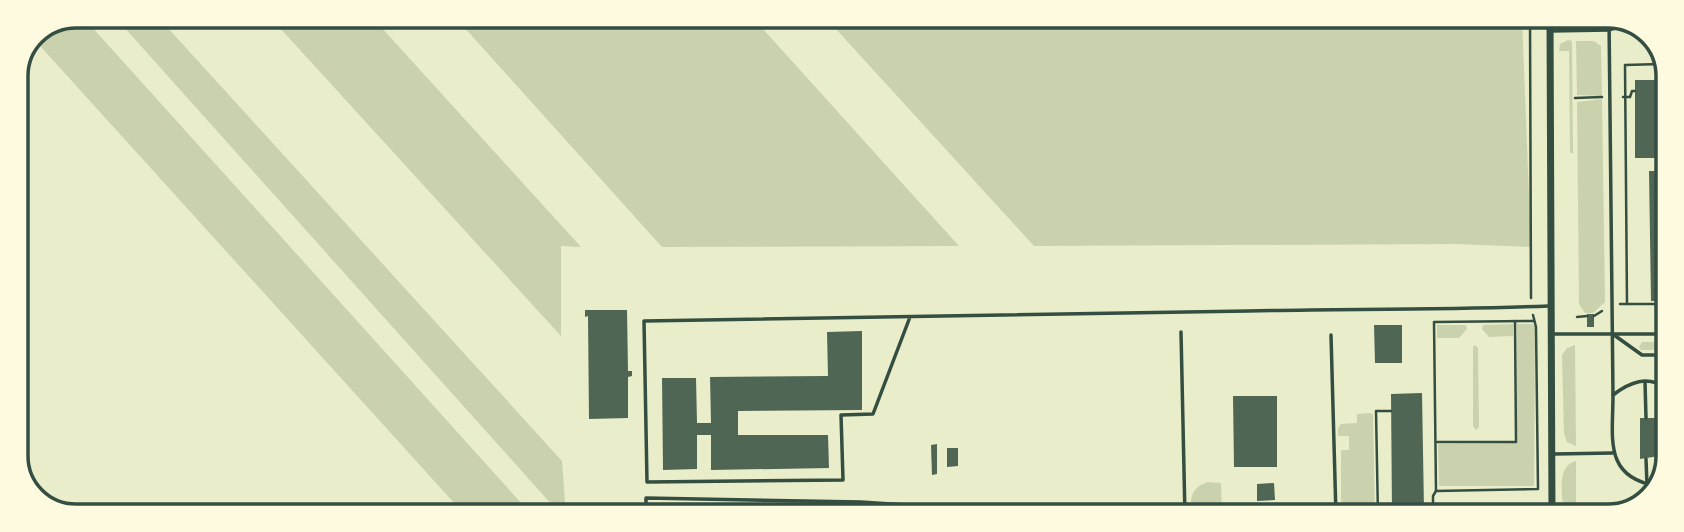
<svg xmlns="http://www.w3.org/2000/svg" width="1684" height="532" viewBox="0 0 1684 532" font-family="Overpass,sans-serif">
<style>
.green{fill:#cad2ad}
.building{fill:#4f6655}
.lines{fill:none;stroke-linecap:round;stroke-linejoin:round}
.path{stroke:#344e41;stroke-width:2.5}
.service{stroke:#344e41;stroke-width:3.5}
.minor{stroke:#344e41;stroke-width:7}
.rim{fill:none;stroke:#344e41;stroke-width:3.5}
</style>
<rect width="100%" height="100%" fill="#e9edc9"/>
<g class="green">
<path d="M76,16H82L532,515H465L32,37L34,33Z"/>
<path d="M114,16H157L562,461L566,515H561Z"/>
<path d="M269,16H371L581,247L561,246V336Z"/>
<path d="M454,16L752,17L959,246L662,247Z"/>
<path d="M825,17L1522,18L1531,247L1455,244L1034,246Z"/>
<path d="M1576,18H1601L1595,26L1576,27Z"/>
<path d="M1568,40L1572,41L1573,153H1570L1569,51H1559L1560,44Z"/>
<path d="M1576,41H1594L1601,46L1602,96L1577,95Z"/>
<path d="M1602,99L1605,302L1593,313H1585L1579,304L1577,102Z"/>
<path d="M1513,324V336L1489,337L1482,329L1483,325Z"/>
<path d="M1517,324H1533L1535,327L1534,486H1439L1438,444L1517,443Z"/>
<path d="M1437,325H1466L1467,329L1459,338H1437Z"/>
<path d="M1642,342H1667V350H1641L1639,347Z"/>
<path d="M1475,345L1478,348L1479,427L1476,430L1473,426V347Z"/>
<path d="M1575,345L1576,446L1567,442L1564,433L1562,355L1567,348Z"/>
<path d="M1371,413L1373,415L1375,516H1346L1341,503V450H1349V436H1338V428L1341,424L1357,423V414Z"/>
<path d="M1576,461V516H1564C1563,499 1555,466 1576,461Z"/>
<path d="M1208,482L1221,483L1222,516H1197C1186,502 1191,487 1208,482Z"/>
</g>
<g class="building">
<path d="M1635,80H1668L1667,301H1651L1649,171H1662V158H1635Z"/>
<path d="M585,310H627L628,371H632V376L628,377V418L589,419L588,316L585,317Z"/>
<rect x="1587" y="314" width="7" height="13"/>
<path d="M1374,325H1402V363H1375Z"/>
<path d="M862,331V410L738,411V435H828L829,468L711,470V435H697V469L663,470L662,378H696L697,423H711L710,377L828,376L827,332Z"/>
<path d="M1422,393L1424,510L1392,511L1391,394Z"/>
<path d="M1233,396H1277V467H1234Z"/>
<path d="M1657,415H1666V455L1640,459V418H1657Z"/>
<path d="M937,444V474L932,475L931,445Z"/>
<path d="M947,448H958V466L947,467Z"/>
<path d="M1274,483L1275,500L1257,501V484Z"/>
</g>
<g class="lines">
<g class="path">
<path d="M1530,18L1531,298"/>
<path d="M1623,97H1630L1632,91H1635"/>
<path d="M1575,98L1602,97"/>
<path d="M1620,304H1627L1625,65L1661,64V55"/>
<path d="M1627,304H1667"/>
<path d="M1594,316L1602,311"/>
<path d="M1577,317L1587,316"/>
<path d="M1437,442H1516L1515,321"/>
<path d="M1436,491L1434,322L1534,321"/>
<path d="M1378,516L1376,411H1391"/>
<path d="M1433,516V496L1436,491L1538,489L1536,327L1533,315"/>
</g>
<g class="service">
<path d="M1609,18L1613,395"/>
<path d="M1550,31L1609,30L1631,22"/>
<path d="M910,317L873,414L841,415L843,480L647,482L644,321C845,318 1046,314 1248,311C1348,309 1449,310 1549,306"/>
<path d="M1181,332L1185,516"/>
<path d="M1552,334H1667"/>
<path d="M1331,335L1336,516"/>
<path d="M1614,335L1642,355H1667"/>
<path d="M1645,382L1646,418"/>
<path d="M1665,387V415"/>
<path d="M1554,454L1613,453"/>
<path d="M1666,455V466"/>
<path d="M1646,459L1647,485"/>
<path d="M1657,486C1603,477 1613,438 1613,395C1630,382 1647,375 1667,388"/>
<path d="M646,515V498L861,502L1057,515"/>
</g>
<path class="minor" d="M1550,18L1552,516"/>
</g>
<path d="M0 0H1684V532H0ZM76 28H1608A48 48 0 0 1 1656 76V456A48 48 0 0 1 1608 504H76A48 48 0 0 1 28 456V76A48 48 0 0 1 76 28Z" fill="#fefae0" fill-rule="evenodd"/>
<path class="rim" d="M76 28H1608A48 48 0 0 1 1656 76V456A48 48 0 0 1 1608 504H76A48 48 0 0 1 28 456V76A48 48 0 0 1 76 28Z"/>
</svg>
